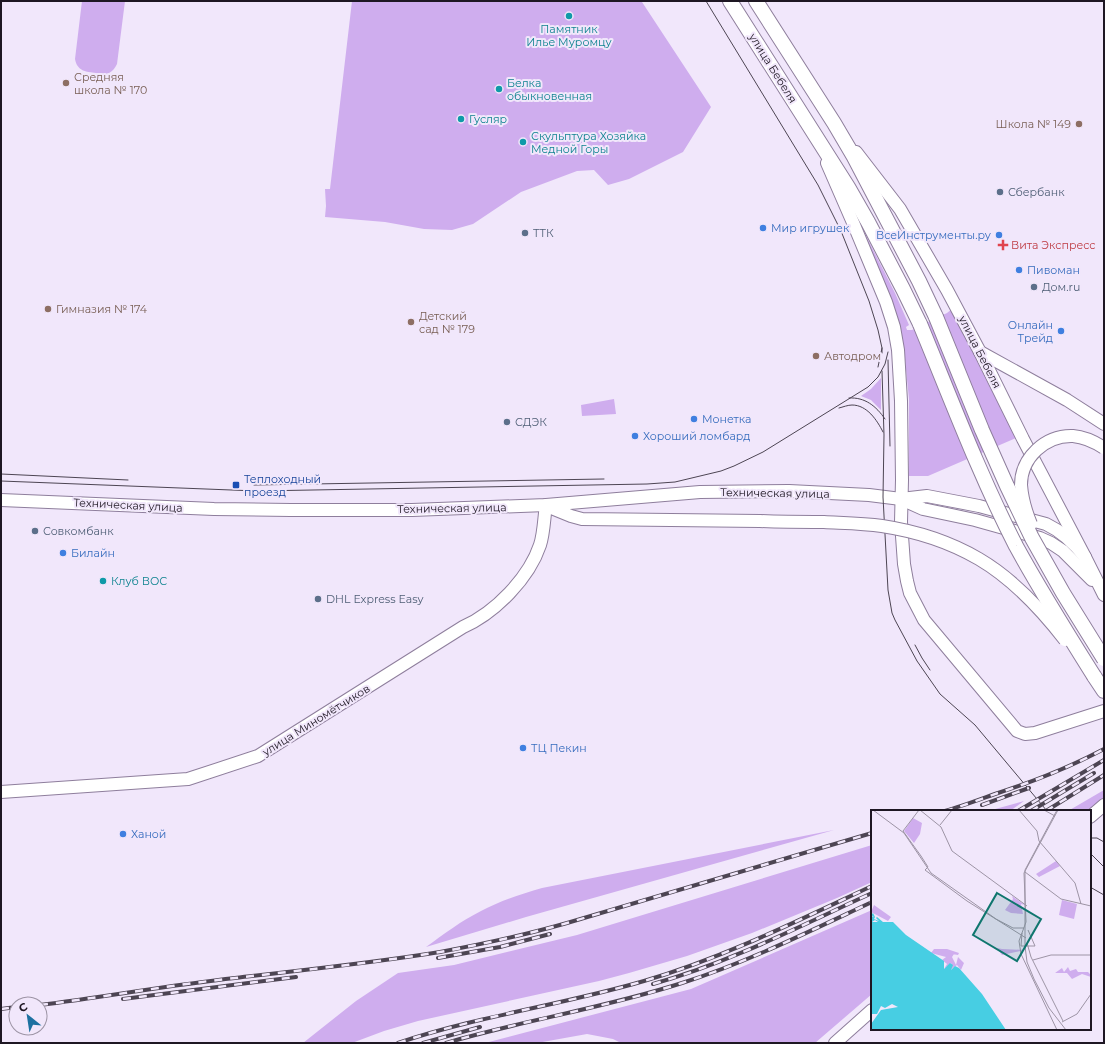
<svg xmlns="http://www.w3.org/2000/svg" width="1105" height="1044" viewBox="0 0 1105 1044" font-family="Montserrat,sans-serif">
<style>
.green{fill:#cfadee}
.lines{fill:none;stroke-linecap:round;stroke-linejoin:round}
.secondary-casing{stroke:#8e7e9c;stroke-width:14}
.primary-casing{stroke:#8e7e9c;stroke-width:16}
.secondary{stroke:#fff;stroke-width:12}
.primary{stroke:#fff;stroke-width:14}
.tram{stroke:#4d4553;stroke-width:1}
.rail-casing{stroke:#4d4553;stroke-width:4}
.rail{stroke:#f1e7fb;stroke-width:2.5;stroke-dasharray:8;stroke-linecap:butt}
.secondary-bridge-casing{stroke:#8e7e9c;stroke-width:14;stroke-linecap:butt}
.primary-bridge-casing{stroke:#8e7e9c;stroke-width:16;stroke-linecap:butt}
.secondary-bridge{stroke:#fff;stroke-width:12}
.primary-bridge{stroke:#fff;stroke-width:14}
.culture-dot{fill:#0f9aa8;stroke:#f1e7fb;stroke-width:1.5}
.education-dot{fill:#8d6e63;stroke:#f1e7fb;stroke-width:1.5}
.service-dot{fill:#5c6f8a;stroke:#f1e7fb;stroke-width:1.5}
.shop-dot{fill:#3f7fe0;stroke:#f1e7fb;stroke-width:1.5}
.health-dot{fill:#e0444e;stroke:#f1e7fb;stroke-width:1.5}
.transit-dot{fill:#1a4fb4;stroke:#f1e7fb;stroke-width:1.5}
.labels{text-anchor:middle;dominant-baseline:central;stroke-width:4;stroke-linejoin:round;paint-order:stroke}
.culture-label{font-size:11px;fill:#0d838f;stroke:#f1e7fb;text-anchor:start}
.street-label{font-size:11px;fill:#1e1723;stroke:#f1e7fb}
.education-label{font-size:11px;fill:#785e54;stroke:#f1e7fb;text-anchor:start}
.service-label{font-size:11px;fill:#4e5e75;stroke:#f1e7fb;text-anchor:start}
.shop-label{font-size:11px;fill:#366cbe;stroke:#f1e7fb;text-anchor:start}
.health-label{font-size:11px;fill:#be3a42;stroke:#f1e7fb;text-anchor:start}
.transit-label{font-size:11px;fill:#164399;stroke:#f1e7fb;text-anchor:start}
.inset-road{fill:none;stroke:#9d94a5;stroke-width:1}
.view{fill:#0f766e;fill-opacity:0.15;stroke:#0f766e;stroke-width:2}
.inset-edge{fill:none;stroke:#1e1723;stroke-width:2}
</style>
<rect width="100%" height="100%" fill="#f1e7fb"/>
<g class="green">
<path d="M82,1H125L117,64C115,68 113,71 109,73C105,75 100,74 96,73C86,72 77,71 75,59Z"/>
<path d="M352,1H640L642,2L711,107L683,152L629,179L608,185L594,170L577,171L521,192L473,224L452,230L424,229L385,222L325,217L326,206L325,189H330Z"/>
<path d="M861,226L895,293L909,325L906,327L907,330H912L947,313L952,309L1016,438L928,476H909V399L904,350L859,227Z"/>
<path d="M881,378V410L871,400L861,396L871,389Z"/>
<path d="M614,399L616,414L582,416L581,405Z"/>
<path d="M1104,790V798L1089,811H1068Z"/>
<path d="M1024,801L1010,811H988Z"/>
<path d="M834,830L526,917L426,947C444,934 461,921 481,911C500,901 521,894 542,888Z"/>
<path d="M872,845V882L837,898L752,933L687,956L629,973L599,981L418,1021L384,1031L352,1043H303L356,1001L398,973L454,965L577,935Z"/>
<path d="M872,910V994L815,1043H621L613,1039L587,1034L537,1043H485L691,989Z"/>
</g>
<g class="lines">
<defs>
<g id="secondary">
<path d="M856,152L900,209L947,290L980,352L1023,439L1085,557L1104,595"/>
<path d="M827,163L854,225L886,302L894,327L898,350L901,401L902,480L901,522L904,564L907,581L910,593L924,620L1017,731L1025,734L1035,733L1104,711"/>
<path d="M980,352L1067,400L1104,424"/>
<path d="M901,499L923,509L975,520L1040,538L1051,543L1063,551L1092,580"/>
<path d="M1,500L214,509L291,510H412L546,505L700,492L789,491L869,495L901,499L927,496L979,506L1046,524C1063,532 1074,543 1085,557"/>
<path d="M549,507L571,516L582,519L760,521"/>
<path d="M1,792L188,779L258,756L463,627C495,613 529,578 540,545C544,533 544,518 546,505"/>
<path d="M1090,817L1104,805"/>
<path d="M835,1043L872,1010"/>
</g>
<g id="primary">
<path d="M730,1L848,187L868,222L903,289L920,324"/>
<path d="M756,1L834,123L854,157L919,281L936,317"/>
<path d="M1094,676L1104,691"/>
</g>
</defs>
<use href="#secondary" class="secondary-casing"/>
<use href="#primary" class="primary-casing"/>
<use href="#secondary" class="secondary"/>
<use href="#primary" class="primary"/>
<g class="tram">
<path d="M706,1L818,185L841,231L869,301L878,330L882,348V353"/>
<path d="M888,360L890,446"/>
<path d="M878,367L882,348"/>
<path d="M882,371L884,435L883,497L888,590L892,613L895,620L917,661L940,694L975,725L1047,811"/>
<path d="M849,398C865,397 876,406 885,419"/>
<path d="M839,408C843,407 848,405 852,405C867,405 877,420 883,432"/>
<path d="M1,474L128,480"/>
<path d="M1,481L257,491L647,484L675,482L721,471L734,466L763,452L868,387L878,377L885,364L888,352"/>
<path d="M254,485L604,479"/>
<path d="M915,645L922,658L930,670"/>
<path d="M1090,838H1097L1104,842"/>
<path d="M1090,853L1104,867"/>
<path d="M1090,887L1104,895"/>
</g>
<defs>
<g id="rail">
<path d="M982,805L1029,788"/>
<path d="M945,811C963,806 981,799 998,793C1035,781 1070,767 1104,749"/>
<path d="M1018,811L1104,760"/>
<path d="M1031,811L1094,773"/>
<path d="M1046,811L1104,775"/>
<path d="M438,958L500,947L550,934"/>
<path d="M653,984C729,963 800,926 872,893"/>
<path d="M123,999L296,977"/>
<path d="M40,1005C105,997 170,985 235,978C303,970 372,963 440,952C483,944 525,935 567,923L872,833"/>
<path d="M1,1009L16,1007"/>
<path d="M398,1043C478,1016 562,1005 644,981C723,958 797,921 872,886"/>
<path d="M423,1043L480,1027"/>
<path d="M446,1043C524,1020 605,1008 682,983C748,962 810,931 872,902"/>
</g>
</defs>
<use href="#rail" class="rail-casing"/>
<use href="#rail" class="rail"/>
<defs>
<g id="secondary-bridge">
<path d="M760,521C781,522 802,522 824,522C843,523 863,523 882,526C915,531 950,542 979,559C1013,579 1041,609 1065,640"/>
<path d="M1031,524C1026,512 1022,498 1021,485C1021,458 1045,435 1073,436C1084,437 1095,442 1104,448"/>
</g>
<g id="primary-bridge">
<path d="M936,317L982,430L1007,486L1032,538L1063,593L1104,659"/>
<path d="M920,324C951,399 979,474 1016,546C1040,590 1067,633 1094,676"/>
</g>
</defs>
<use href="#secondary-bridge" class="secondary-bridge-casing"/>
<use href="#primary-bridge" class="primary-bridge-casing"/>
<use href="#secondary-bridge" class="secondary-bridge"/>
<use href="#primary-bridge" class="primary-bridge"/>
</g>
<g class="culture-dot">
<circle cx="569" cy="16" r="4"/>
<circle cx="499" cy="89" r="4"/>
<circle cx="461" cy="119" r="4"/>
<circle cx="523" cy="142" r="4"/>
<circle cx="103" cy="581" r="4"/>
</g>
<g class="education-dot">
<circle cx="66" cy="83" r="4"/>
<circle cx="1079" cy="124" r="4"/>
<circle cx="48" cy="309" r="4"/>
<circle cx="411" cy="322" r="4"/>
<circle cx="816" cy="356" r="4"/>
</g>
<g class="service-dot">
<circle cx="1000" cy="192" r="4"/>
<circle cx="525" cy="233" r="4"/>
<circle cx="1034" cy="287" r="4"/>
<circle cx="507" cy="422" r="4"/>
<circle cx="35" cy="531" r="4"/>
<circle cx="318" cy="599" r="4"/>
</g>
<g class="shop-dot">
<circle cx="763" cy="228" r="4"/>
<circle cx="999" cy="235" r="4"/>
<circle cx="1019" cy="270" r="4"/>
<circle cx="1061" cy="331" r="4"/>
<circle cx="694" cy="419" r="4"/>
<circle cx="635" cy="436" r="4"/>
<circle cx="63" cy="553" r="4"/>
<circle cx="523" cy="748" r="4"/>
<circle cx="123" cy="834" r="4"/>
</g>
<path class="health-dot" d="M1001 239h4v4h4v4h-4v4h-4v-4h-4v-4h4z"/>
<rect class="transit-dot" x="232" y="481" width="8" height="8" rx="2"/>
<g class="labels">
<g class="culture-label">
<text x="569" y="29" text-anchor="middle">Памятник<tspan x="569" dy="13">Илье Муромцу</tspan></text>
<text x="507" y="83">Белка<tspan x="507" dy="13">обыкновенная</tspan></text>
<text x="469" y="119">Гусляр</text>
<text x="531" y="136">Скульптура Хозяйка<tspan x="531" dy="13">Медной Горы</tspan></text>
<text x="111" y="581">Клуб ВОС</text>
</g>
<g class="street-label">
<text transform="translate(773 68) rotate(58)">улица Бебеля</text>
<text transform="translate(980 352) rotate(63)">улица Бебеля</text>
<text transform="translate(775 493) rotate(1)">Техническая улица</text>
<text transform="translate(128 505) rotate(3)">Техническая улица</text>
<text transform="translate(452 508) rotate(-1)">Техническая улица</text>
<text transform="translate(316 720) rotate(-32)">улица Миномётчиков</text>
</g>
<g class="education-label">
<text x="74" y="77">Средняя<tspan x="74" dy="13">школа № 170</tspan></text>
<text x="1071" y="124" text-anchor="end">Школа № 149</text>
<text x="56" y="309">Гимназия № 174</text>
<text x="419" y="316">Детский<tspan x="419" dy="13">сад № 179</tspan></text>
<text x="824" y="356">Автодром</text>
</g>
<g class="service-label">
<text x="1008" y="192">Сбербанк</text>
<text x="533" y="233">ТТК</text>
<text x="1042" y="287">Дом.ru</text>
<text x="515" y="422">СДЭК</text>
<text x="43" y="531">Совкомбанк</text>
<text x="326" y="599">DHL Express Easy</text>
</g>
<g class="shop-label">
<text x="771" y="228">Мир игрушек</text>
<text x="991" y="235" text-anchor="end">ВсеИнструменты.ру</text>
<text x="1027" y="270">Пивоман</text>
<text x="1053" y="325" text-anchor="end">Онлайн<tspan x="1053" dy="13">Трейд</tspan></text>
<text x="702" y="419">Монетка</text>
<text x="643" y="436">Хороший ломбард</text>
<text x="71" y="553">Билайн</text>
<text x="531" y="748">ТЦ Пекин</text>
<text x="131" y="834">Ханой</text>
</g>
<g class="health-label">
<text x="1011" y="245">Вита Экспресс</text>
</g>
<g class="transit-label">
<text x="244" y="479">Теплоходный<tspan x="244" dy="13">проезд</tspan></text>
</g>
</g>
<g transform="translate(871 810)">
<rect width="220" height="220" fill="#f1e7fb"/>
<path d="M42,8L51,13L49,24L43,33L33,21ZM185,51L189,56L168,67L165,64ZM141,86L154,95L150,94L152,104L140,103L134,100L142,89ZM191,90L206,94L203,109L188,105ZM3,95L20,107L17,111L0,102ZM112,135L131,139L154,140L131,145L126,138ZM63,139H76L88,143L87,145L81,144H83L81,147L85,155L87,147L93,153L90,160L86,155L78,161L81,157L80,153L73,159L76,154L71,150L75,147L60,143ZM197,157L199,161L205,159L207,162H217L220,165V167L211,164L201,169L196,163H184L191,158L193,162Z" fill="#cfadee"/>
<path d="M2,103L4,107L3,109L8,111L5,108L6,107L12,112H7L4,110L1,112H22L35,125L73,151V159L79,153L82,155L80,160L84,156L88,158L111,184L135,220H0V214L10,200L27,197L21,194L14,198L10,196L6,204H0V106L3,107L0,105Z" fill="#47cee3"/>
<path class="inset-road" d="M2,0L33,23L60,63L125,109L142,118H153M48,0L32,21L50,46L57,57L54,60L96,91L155,128M49,0L70,17L81,41L156,96M148,0L166,21L168,31L204,73L210,94M173,0L184,6M186,0L154,60V136L156,152L163,169L178,198L195,220M69,15L81,0M154,62L190,89L220,96M151,123L150,136H164L157,120M156,133L160,147L192,211M162,150L180,145H220M191,212L206,204L220,184M186,220L150,144L148,131L155,112L153,63L187,0"/>
<path class="view" d="M126,83L170,109L146,151L102,125Z"/>
<rect width="220" height="220" class="inset-edge"/>
</g>
<rect width="1105" height="1044" fill="none" stroke="#1e1723" stroke-width="4"/>
<g transform="translate(28 1016) rotate(330)"><circle r="19" fill="#f1e7fb" stroke="#9d94a5"/>
<path d="M0-3L7 15L0 10L-7 15Z" fill="#1d71a1"/>
<text y="-6" font-size="11" font-weight="bold" text-anchor="middle" fill="#1e1723">С</text>
</g>
</svg>
